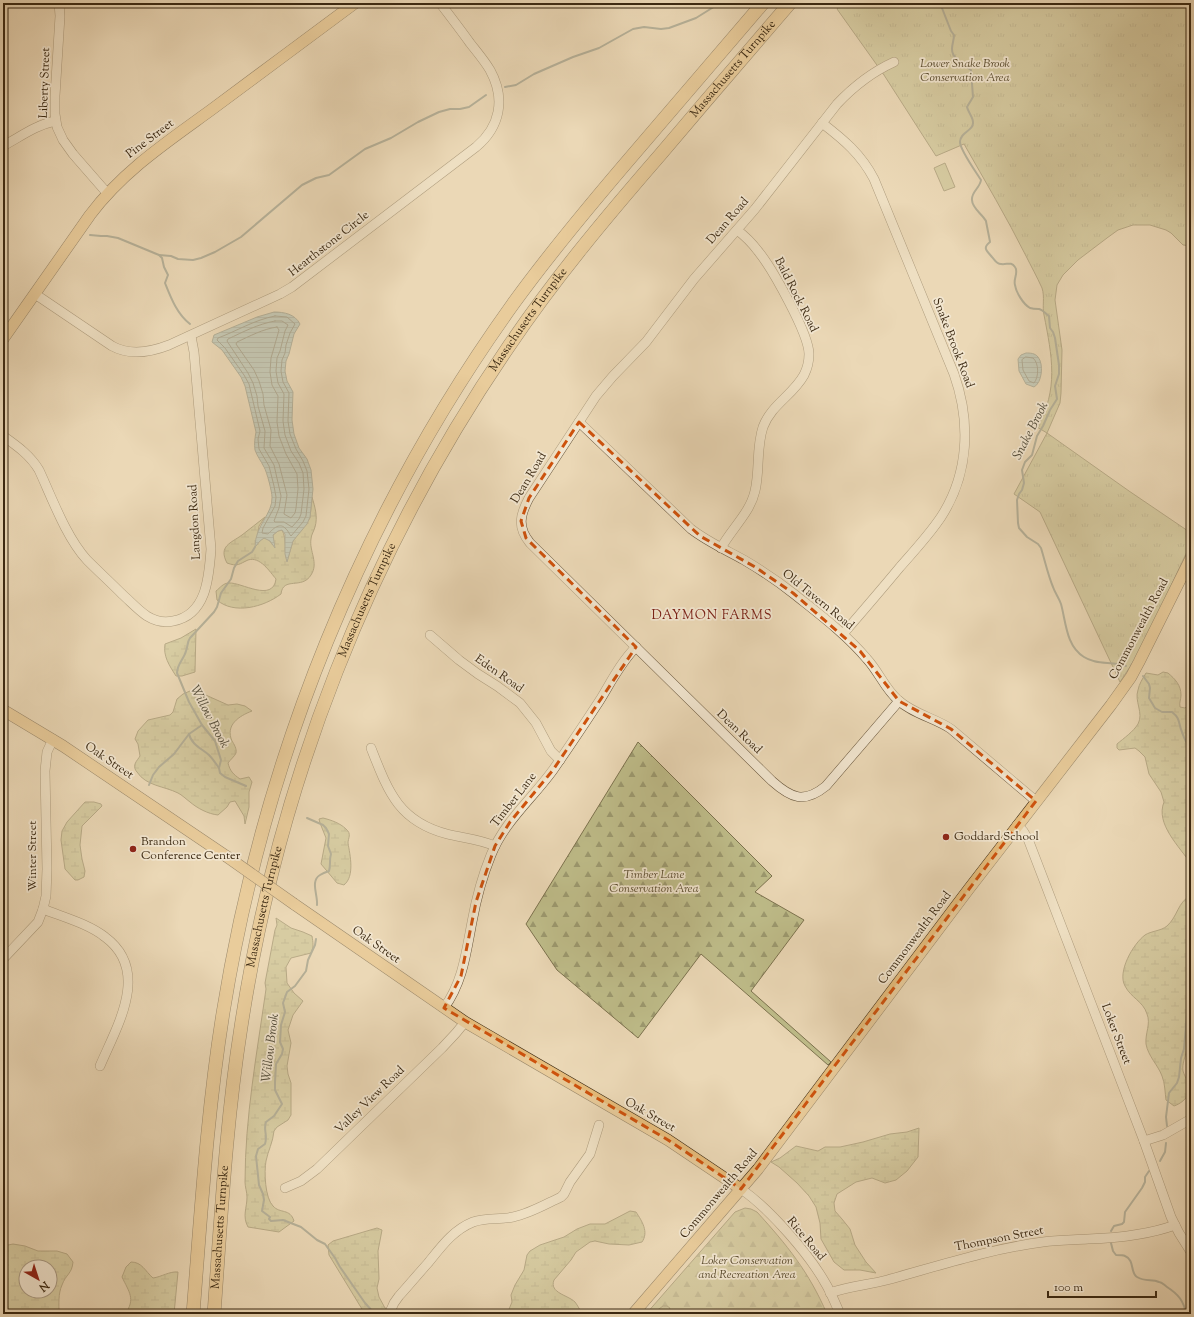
<svg xmlns="http://www.w3.org/2000/svg" width="1194" height="1317" viewBox="0 0 1194 1317" font-family="'Sorts Mill Goudy',serif">
<style>
.forest{fill:url(#forest-firs);stroke:#7c724e}
.wetland{fill:url(#wetland-marsh);stroke:#7c724e;fill-rule:evenodd}
.park{fill:url(#park-tufts);stroke:#7c724e}
.pitch{fill:#bebc89;stroke:#7c724e}
.water{fill:url(#water-rules);stroke:#757f74}
.lines{fill:none;stroke-linecap:round;stroke-linejoin:round}
.shore{stroke:#6b7064;stroke-width:1}
.stream{stroke:#757f74;stroke-width:2}
.minor-casing{stroke:#67553b;stroke-width:10}
.major-casing{stroke:#3b2912;stroke-width:12}
.highway-casing{stroke:#3b2912;stroke-width:14}
.minor{stroke:#f2e6d0;stroke-width:9}
.major{stroke:#e6bc7b;stroke-width:11}
.highway{stroke:#e6bc7b;stroke-width:13}
.major-bridge-casing{stroke:#3b2912;stroke-width:12;stroke-linecap:butt}
.major-bridge{stroke:#e6bc7b;stroke-width:11}
.marked{fill:none;stroke:#ce520d;stroke-width:3;stroke-dasharray:8 5;stroke-linejoin:round}
.poi-dot{fill:#8f2418;stroke:#f2e6d0;stroke-width:1.5}
.labels{text-anchor:middle;dominant-baseline:central;stroke-width:3.5;stroke-linejoin:round;paint-order:stroke}
.park-label{font-size:12px;font-style:italic;fill:#5c4e30;stroke:#f2e6d0}
.street-label{font-size:12px;fill:#3b2912;stroke:#f2e6d0}
.poi-label{font-size:12px;fill:#3b2912;stroke:#f2e6d0;text-anchor:start}
.water-label{font-size:13px;font-style:italic;fill:#534d3b;stroke:#f2e6d0}
.neighbourhood-label{font-size:13px;letter-spacing:1px;fill:#7a1f14;stroke:#f2e6d0}
</style>
<defs>
<pattern id="forest-firs" width="22" height="20" patternUnits="userSpaceOnUse"><rect width="22" height="20" fill="#bebc89"/><path d="M5 1l3.5 6h-7zM16 11l3.5 6h-7z" fill="#9c996f"/></pattern>
<pattern id="wetland-marsh" width="20" height="14" patternUnits="userSpaceOnUse"><rect width="20" height="14" fill="#bebc89"/><path d="M1 5h8M5 5V1M11 12h8M15 12V8" fill="none" stroke="#9c996f"/></pattern>
<pattern id="park-tufts" width="24" height="20" patternUnits="userSpaceOnUse"><rect width="24" height="20" fill="#bebc89"/><path d="M3 7l-1-3M5 7V3M7 7l1-3M15 17l-1-3M17 17v-4M19 17l1-3" fill="none" stroke="#9c996f"/></pattern>
<pattern id="water-rules" width="6" height="5" patternUnits="userSpaceOnUse"><rect width="6" height="5" fill="#9bb8b6"/><path d="M0 2.5h6" fill="none" stroke="#809693"/></pattern>
</defs>
<rect width="100%" height="100%" fill="#ebd8b6"/>
<filter id="stains"><feTurbulence type="fractalNoise" baseFrequency=".005" numOctaves="4"/><feColorMatrix values="0 0 0 0 .2 0 0 0 0 .09 0 0 0 0 .02 0 0 0 .5 -.17"/></filter>
<radialGradient id="worn" r=".72"><stop offset=".6" stop-color="#630" stop-opacity="0"/><stop offset="1" stop-color="#630" stop-opacity=".3"/></radialGradient>
<g class="forest">
<path d="M638,742L772,876L755,892L804,920L751,991L831,1062L828,1065L701,954L638,1038L557,970L526,924Z"/>
<path d="M745,1208L751,1209L757,1212C787,1245 809,1272 827,1314H646L735,1212Z"/>
</g>
<g class="wetland">
<path d="M312,497C315,507 318,517 315,527C314,531 311,535 311,539C309,551 319,563 311,575C302,590 283,576 281,594C264,607 234,615 217,600L216,591C220,588 223,583 229,583C241,582 273,603 276,579C270,572 260,556 248,560C239,564 238,567 227,563C218,546 231,543 242,535C250,529 257,523 265,517L259,526L256,546L260,540L264,538L268,539L274,546L273,535L278,531L282,530C287,539 284,551 287,561L293,541L310,518Z"/>
<path d="M196,629L195,672L182,676H176C169,665 163,656 165,644L181,638Z"/>
<path d="M1163,672L1168,673C1175,679 1181,685 1181,695C1181,700 1179,702 1180,707L1185,708L1191,702V864C1180,847 1155,824 1164,802L1161,792L1149,774L1145,757L1139,751L1135,748L1119,750L1117,748V744C1124,738 1133,732 1138,724C1144,713 1134,701 1138,690C1139,684 1143,678 1146,673L1158,675Z"/>
<path d="M190,691L199,692L228,705L237,704L245,706L252,711C239,716 225,725 232,741C234,744 237,749 236,753C235,756 230,760 228,763C230,771 233,774 240,779L249,777L252,782L249,792V807L245,824L244,816L235,801L230,802L227,807L218,815C208,814 197,808 190,802C186,799 182,795 178,793C164,786 146,786 137,772C135,770 134,767 135,764C136,761 139,758 140,756L138,744L135,739L138,731L148,720L170,715L173,712L177,699L183,694Z"/>
<path d="M85,802H94L101,804L102,806L82,826L80,845L82,859L85,871L84,877L78,880H75L65,869L61,840L62,831L67,822Z"/>
<path d="M323,818C331,820 340,823 346,829C352,834 348,838 348,843C350,855 355,876 344,885L337,883L321,864L326,838L320,823L319,819Z"/>
<path d="M1191,895V1003C1188,1019 1191,1034 1187,1050C1185,1057 1182,1064 1183,1071C1185,1078 1191,1085 1189,1092C1187,1099 1180,1104 1174,1106L1166,1100C1165,1093 1165,1083 1162,1076C1158,1065 1148,1056 1146,1044C1145,1033 1151,1024 1147,1014C1143,1001 1131,998 1125,986C1117,972 1133,944 1145,935C1151,931 1161,931 1167,926C1178,916 1177,903 1191,895Z"/>
<path d="M276,918L291,928L303,932L312,936C313,942 314,948 311,953L291,958L286,967L287,983L294,993L303,1001L293,1015L288,1030L291,1043L287,1066L288,1074L291,1083V1115L288,1120L277,1127L274,1131C273,1142 268,1151 266,1161C264,1172 265,1198 273,1206C280,1214 290,1208 294,1221L279,1232L248,1227C242,1216 247,1208 247,1197C247,1192 245,1187 245,1182C245,1117 257,1053 266,989L265,983L275,930L277,925Z"/>
<path d="M919,1128L918,1157L907,1171L896,1180L885,1183L872,1178L856,1182L837,1194L834,1203L835,1211L842,1219L850,1229L855,1245L866,1262L876,1273L860,1270H844L834,1262L821,1239L820,1223L816,1207L809,1196L797,1183L779,1167L771,1162L780,1158L796,1146L818,1151L825,1147H840L863,1142L890,1134L907,1132Z"/>
<path d="M630,1211L636,1212C642,1221 649,1232 642,1242L629,1245L609,1244L595,1241L590,1242L576,1252L571,1260L554,1280C549,1293 568,1295 575,1302C578,1306 580,1310 582,1314H507L512,1302L511,1295L515,1285L524,1270L527,1255L530,1251L540,1245L564,1237L577,1229L590,1224H605Z"/>
<path d="M377,1228L382,1230L378,1251L379,1279L377,1288L379,1297L385,1308L399,1314H365L329,1255L328,1245L333,1241Z"/>
<path d="M13,1244L25,1246L38,1251H57L67,1254L73,1262C72,1274 66,1274 62,1285C58,1294 59,1304 59,1314H3V1246ZM26,1267H50V1291H26Z"/>
<path d="M131,1262C142,1262 145,1271 153,1278C161,1277 170,1271 178,1272L174,1314H125C136,1299 129,1292 122,1277L126,1267Z"/>
<path d="M663,1306H667L670,1308L667,1314H652Z"/>
</g>
<path class="park" d="M841,3H1191V246L1183,245L1171,233L1166,230L1150,225H1133L1118,230L1107,238L1078,260L1063,275L1057,285L1055,300L1062,350L1061,393L1060,403L1047,433L1129,491L1191,533V543L1141,650L1120,682L1040,512L1014,494L1047,433L1037,427C1059,390 1052,356 1044,315C1042,307 1045,297 1042,288C1037,277 1031,266 1026,256C1007,218 985,181 964,144L936,156L884,75L837,9Z"/>
<path class="pitch" d="M945,163L955,187L944,191L934,168Z"/>
<g class="water">
<path d="M274,312C284,312 295,314 300,324L294,334L289,354L286,361L285,371L287,381L293,392L292,420L294,434L299,448L307,459L311,470L313,489L310,517L307,524L293,541L287,562L285,554V534L282,530L278,531L273,535L275,548L270,541L264,538L260,541L255,547C255,525 273,514 272,497C272,492 267,472 264,467C261,461 257,456 255,450C254,444 255,437 256,432L245,386L241,377L222,350L212,342L214,335L257,317Z"/>
<path d="M1026,353C1030,353 1035,353 1038,357C1044,364 1042,383 1034,387L1026,384L1019,371L1018,359L1021,355Z"/>
</g>
<g class="lines">
<g class="shore">
<path d="M275,316L287,317L295,324L290,333L286,345L285,353L282,360L281,371L283,382L289,393L288,421L290,434L296,449L303,461L307,471L309,489L306,516L303,522L291,536C289,534 288,530 285,528C279,522 272,530 268,534L262,533L263,528L275,506L276,497L274,486L269,466L259,449L258,439L260,431L249,384L244,375L225,348L217,340L218,338C237,331 254,320 275,316Z"/>
<path d="M275,321H282L288,325L285,331L280,351L277,358L276,371L278,383L284,394L283,421L285,435L291,451L299,463L303,473L304,489L301,514L299,519L292,527L284,522H275L274,521L279,508L281,496L274,465L264,448L265,431L258,406L257,396L253,383L248,373L227,341L228,339C243,332 258,324 275,321Z"/>
<path d="M277,327L279,330L271,358L270,372L272,385L278,396L277,422L279,436L286,454L297,474L298,489L296,508L295,513L291,518L284,514L287,495L279,464L270,446L271,430L264,405L263,394L259,381L254,370L236,344L237,342C250,336 263,329 277,327Z"/>
<path d="M1026,357L1033,358C1039,363 1039,377 1034,383L1029,381L1023,370L1022,360Z"/>
</g>
<g class="stream">
<path d="M940,3L951,31L954,35C954,40 952,44 952,49C952,59 964,65 971,70L973,97L967,107C968,112 973,117 973,122C974,131 960,132 960,142C960,150 976,172 981,180C980,188 971,192 972,200C972,208 982,214 986,221C986,222 990,241 990,242C982,248 987,251 992,257C995,260 996,264 1001,264C1007,265 1011,261 1015,267C1019,272 1013,279 1015,285C1016,292 1023,304 1030,308C1033,309 1036,309 1039,309C1043,310 1046,314 1049,316L1050,328L1053,332L1055,338L1059,365V374L1055,386L1057,399L1050,410L1043,426L1037,436L1032,455L1025,462L1022,470L1024,483L1022,490L1019,494L1017,500L1018,523L1019,528L1027,537L1038,544L1041,548C1045,561 1048,575 1053,587C1055,593 1059,598 1061,604C1066,622 1066,646 1084,657C1096,665 1112,661 1126,666"/>
<path d="M505,87L516,85L534,74L573,57L599,48L633,29L644,27L661,29L669,28L696,18L720,3"/>
<path d="M90,235L101,236H107L118,238L159,255L162,258L164,267L168,275L165,283C171,298 177,314 190,324"/>
<path d="M159,255L171,256L178,259L193,260L201,258L215,252L241,237L302,185L316,178L329,175L365,149L391,138L418,122L439,112L450,109H460L469,107L486,95"/>
<path d="M1143,676L1149,684L1150,688L1149,698L1155,708L1162,712H1172C1181,719 1178,723 1182,732C1184,739 1188,745 1191,751"/>
<path d="M189,734C191,744 202,749 209,755C213,759 216,764 219,768"/>
<path d="M149,785L153,775L159,767L174,754L189,734L202,725"/>
<path d="M246,786L225,777L220,773L219,768L221,760L215,741L202,725L189,702L177,673C177,664 184,659 186,651C188,646 187,642 190,638L214,612L217,607L221,593L231,579L234,568L238,561L252,552L255,547"/>
<path d="M307,818L323,825L326,828L329,834L328,846L331,854C329,860 331,865 329,871C326,872 323,873 320,875C310,881 318,895 317,905"/>
<path d="M316,939L315,945L308,960L306,971L295,986L287,992L283,1003L285,1012L281,1025L280,1042L283,1049L282,1054L276,1064L275,1082V1090L282,1104L274,1116L266,1122C263,1131 268,1134 265,1144L258,1149L256,1156L259,1185L263,1194L264,1200L262,1211L270,1217L269,1219L271,1221L283,1220L301,1227L317,1240L325,1244L335,1258L340,1267L365,1303L375,1314"/>
<path d="M1167,1126L1166,1117L1169,1093L1177,1083L1179,1077L1181,1058L1184,1049L1189,990L1191,982"/>
<path d="M1160,1161L1165,1152L1166,1143"/>
<path d="M1111,1231L1114,1226L1122,1224L1124,1222L1125,1212L1142,1188L1145,1182V1177L1149,1171"/>
<path d="M1111,1243L1113,1251L1116,1255C1119,1255 1123,1255 1125,1256C1135,1260 1130,1273 1137,1277C1145,1282 1152,1279 1159,1282C1162,1282 1164,1285 1167,1287C1178,1294 1184,1301 1186,1314"/>
</g>
<defs>
<g id="minor">
<path d="M59,3L60,16L55,96V114L57,127L63,140L73,154L107,193"/>
<path d="M894,62C872,72 854,86 837,104L755,209L694,279L646,342L613,376L596,396L529,498C520,515 517,527 530,543L772,781C791,798 804,804 826,786L899,701"/>
<path d="M822,123C844,140 861,154 874,179L954,374C971,422 969,474 941,517C929,535 914,551 900,567C881,590 862,612 843,634"/>
<path d="M3,146C20,137 36,125 55,121"/>
<path d="M35,294L112,346C130,356 151,352 169,345L280,294L292,287L476,147C500,127 506,99 490,70C484,60 477,52 470,43C460,29 450,16 440,3"/>
<path d="M579,422L691,529C708,542 726,550 744,560C761,570 779,582 794,594C819,614 846,634 867,659C879,672 885,689 898,700C913,714 935,718 951,729L1036,801"/>
<path d="M3,436C17,446 30,455 39,470C52,498 66,537 87,560C98,571 110,582 122,594C130,601 138,610 147,616C155,621 164,623 173,621C207,615 209,576 211,549L194,352L191,336"/>
<path d="M721,548C732,528 750,513 755,491C760,470 756,448 763,427C771,405 793,395 804,375C807,369 809,361 809,354C809,334 772,268 758,251C752,243 745,236 737,230"/>
<path d="M430,635L459,660L478,674L497,686L520,703L536,723L551,751L560,760"/>
<path d="M371,748C388,791 398,821 447,834C463,838 479,839 495,846"/>
<path d="M1017,825L1023,831L1028,839L1144,1141L1171,1217L1179,1233L1191,1252"/>
<path d="M43,909C63,917 89,924 105,937C151,971 117,1026 100,1066"/>
<path d="M3,959L38,922L43,909L46,896L47,869L45,771L47,752L53,739"/>
<path d="M444,1008C463,982 466,953 472,922C476,900 482,877 491,855C504,822 532,799 553,770C569,747 585,723 600,700C611,682 621,662 636,647"/>
<path d="M1144,1141L1163,1135L1191,1119"/>
<path d="M285,1188L301,1181L317,1169L442,1048L456,1033L465,1022"/>
<path d="M741,1189C770,1209 810,1255 827,1286C832,1295 836,1305 840,1314"/>
<path d="M830,1293C849,1286 868,1285 887,1280C938,1266 989,1249 1043,1242C1058,1240 1073,1240 1088,1239C1117,1238 1148,1235 1175,1225"/>
<path d="M389,1314L394,1303L399,1296C409,1285 418,1274 428,1263C441,1247 453,1230 473,1222C486,1217 499,1220 513,1217C529,1214 546,1204 561,1197L564,1194L570,1182L590,1154L599,1125"/>
</g>
<g id="major">
<path d="M3,339L90,215C123,171 167,142 211,110C259,74 307,39 355,3"/>
<path d="M3,710L63,746L226,856"/>
<path d="M294,904L465,1022L668,1140L741,1189"/>
<path d="M633,1314L758,1169L968,890L1111,705L1131,677L1139,662L1191,558"/>
</g>
<g id="highway">
<path d="M193,1314C201,1214 207,1113 223,1013C264,758 362,514 513,304C552,250 595,199 638,149C680,100 721,52 763,3"/>
<path id="s1" d="M214,1314C221,1218 226,1122 241,1027C278,783 369,550 509,346C555,278 607,216 660,155C703,104 746,54 790,3"/>
</g>
</defs>
<use href="#minor" class="minor-casing"/>
<use href="#major" class="major-casing"/>
<use href="#highway" class="highway-casing"/>
<use href="#minor" class="minor"/>
<use href="#major" class="major"/>
<use href="#highway" class="highway"/>
<defs>
<path id="major-bridge" d="M226,856L294,904"/>
</defs>
<use href="#major-bridge" class="major-bridge-casing"/>
<use href="#major-bridge" class="major-bridge"/>
</g>
<path d="M0 0H1194V1317H0ZM579,422L700,536L755,567L793,593L860,651L899,701L951,729L1036,801L741,1189L668,1140L444,1008L461,976L476,902L495,846L510,822L553,770L636,647L526,538L521,521L529,498Z" fill="#ebd8b6" fill-opacity=".55" fill-rule="evenodd"/>
<path class="marked" d="M579,422L700,536L755,567L793,593L860,651L899,701L951,729L1036,801L741,1189L668,1140L444,1008L461,976L476,902L495,846L510,822L553,770L636,647L526,538L521,521L529,498Z"/>
<g class="poi-dot">
<circle cx="946" cy="837" r="4"/>
<circle cx="133" cy="849" r="4"/>
</g>
<g class="labels">
<g class="park-label">
<text x="965" y="64">Lower Snake Brook<tspan x="965" dy="14">Conservation Area</tspan></text>
<text x="654" y="875">Timber Lane<tspan x="654" dy="14">Conservation Area</tspan></text>
<text x="747" y="1261">Loker Conservation<tspan x="747" dy="14">and Recreation Area</tspan></text>
</g>
<g class="street-label">
<text stroke="none"><textPath href="#s1" startOffset="1383">Massachusetts Turnpike</textPath></text>
<text transform="translate(45 83) rotate(-88)">Liberty Street</text>
<text transform="translate(150 139) rotate(-37)">Pine Street</text>
<text transform="translate(728 221) rotate(-49)">Dean Road</text>
<text transform="translate(329 244) rotate(-38)">Hearthstone Circle</text>
<text transform="translate(796 295) rotate(63)">Bald Rock Road</text>
<text stroke="none"><textPath href="#s1" startOffset="1059">Massachusetts Turnpike</textPath></text>
<text transform="translate(953 343) rotate(69)">Snake Brook Road</text>
<text transform="translate(529 478) rotate(-59)">Dean Road</text>
<text transform="translate(195 522) rotate(-93)">Langdon Road</text>
<text stroke="none"><textPath href="#s1" startOffset="735">Massachusetts Turnpike</textPath></text>
<text transform="translate(818 600) rotate(39)">Old Tavern Road</text>
<text transform="translate(1139 629) rotate(-62)">Commonwealth Road</text>
<text transform="translate(499 674) rotate(35)">Eden Road</text>
<text transform="translate(739 732) rotate(44)">Dean Road</text>
<text transform="translate(109 761) rotate(34)">Oak Street</text>
<text transform="translate(514 800) rotate(-52)">Timber Lane</text>
<text transform="translate(33 856) rotate(-90)">Winter Street</text>
<text stroke="none"><textPath href="#s1" startOffset="411">Massachusetts Turnpike</textPath></text>
<text transform="translate(915 938) rotate(-53)">Commonwealth Road</text>
<text transform="translate(376 945) rotate(35)">Oak Street</text>
<text transform="translate(1116 1034) rotate(69)">Loker Street</text>
<text transform="translate(370 1100) rotate(-44)">Valley View Road</text>
<text transform="translate(650 1115) rotate(30)">Oak Street</text>
<text transform="translate(719 1194) rotate(-50)">Commonwealth Road</text>
<text stroke="none"><textPath href="#s1" startOffset="87">Massachusetts Turnpike</textPath></text>
<text transform="translate(806 1239) rotate(50)">Rice Road</text>
<text transform="translate(999 1239) rotate(-11)">Thompson Street</text>
</g>
<g class="poi-label">
<text x="954" y="837">Goddard School</text>
<text x="141" y="842">Brandon<tspan x="141" dy="14">Conference Center</tspan></text>
</g>
<g class="water-label">
<text transform="translate(1031 431) rotate(-63)">Snake Brook</text>
<text transform="translate(209 717) rotate(62)">Willow Brook</text>
<text transform="translate(271 1048) rotate(-83)">Willow Brook</text>
</g>
<g class="neighbourhood-label">
<text x="712" y="616">DAYMON FARMS</text>
</g>
</g>
<rect width="1194" height="1317" fill="none" stroke="#ebd8b6" stroke-width="16"/>
<rect x="4" y="4" width="1186" height="1309" fill="none" stroke="#3b2912" stroke-width="2"/>
<rect x="8" y="8" width="1178" height="1301" fill="none" stroke="#3b2912"/>
<g transform="translate(38 1279) rotate(141)"><circle r="19" fill="#f2e6d0" stroke="#a99a84"/>
<path d="M0-3L7 15L0 10L-7 15Z" fill="#8f2418"/>
<text y="-6" font-size="11" font-weight="bold" text-anchor="middle" fill="#3b2912">N</text>
</g>
<path d="M1048 1291v6h108v-6" fill="none" stroke="#3b2912" stroke-width="2"/>
<text x="1054" y="1291" font-size="12" fill="#3b2912" stroke="#f2e6d0" stroke-width="3" paint-order="stroke">100 m</text>
<rect width="100%" height="100%" filter="url(#stains)"/>
<rect width="100%" height="100%" fill="url(#worn)"/>
</svg>
